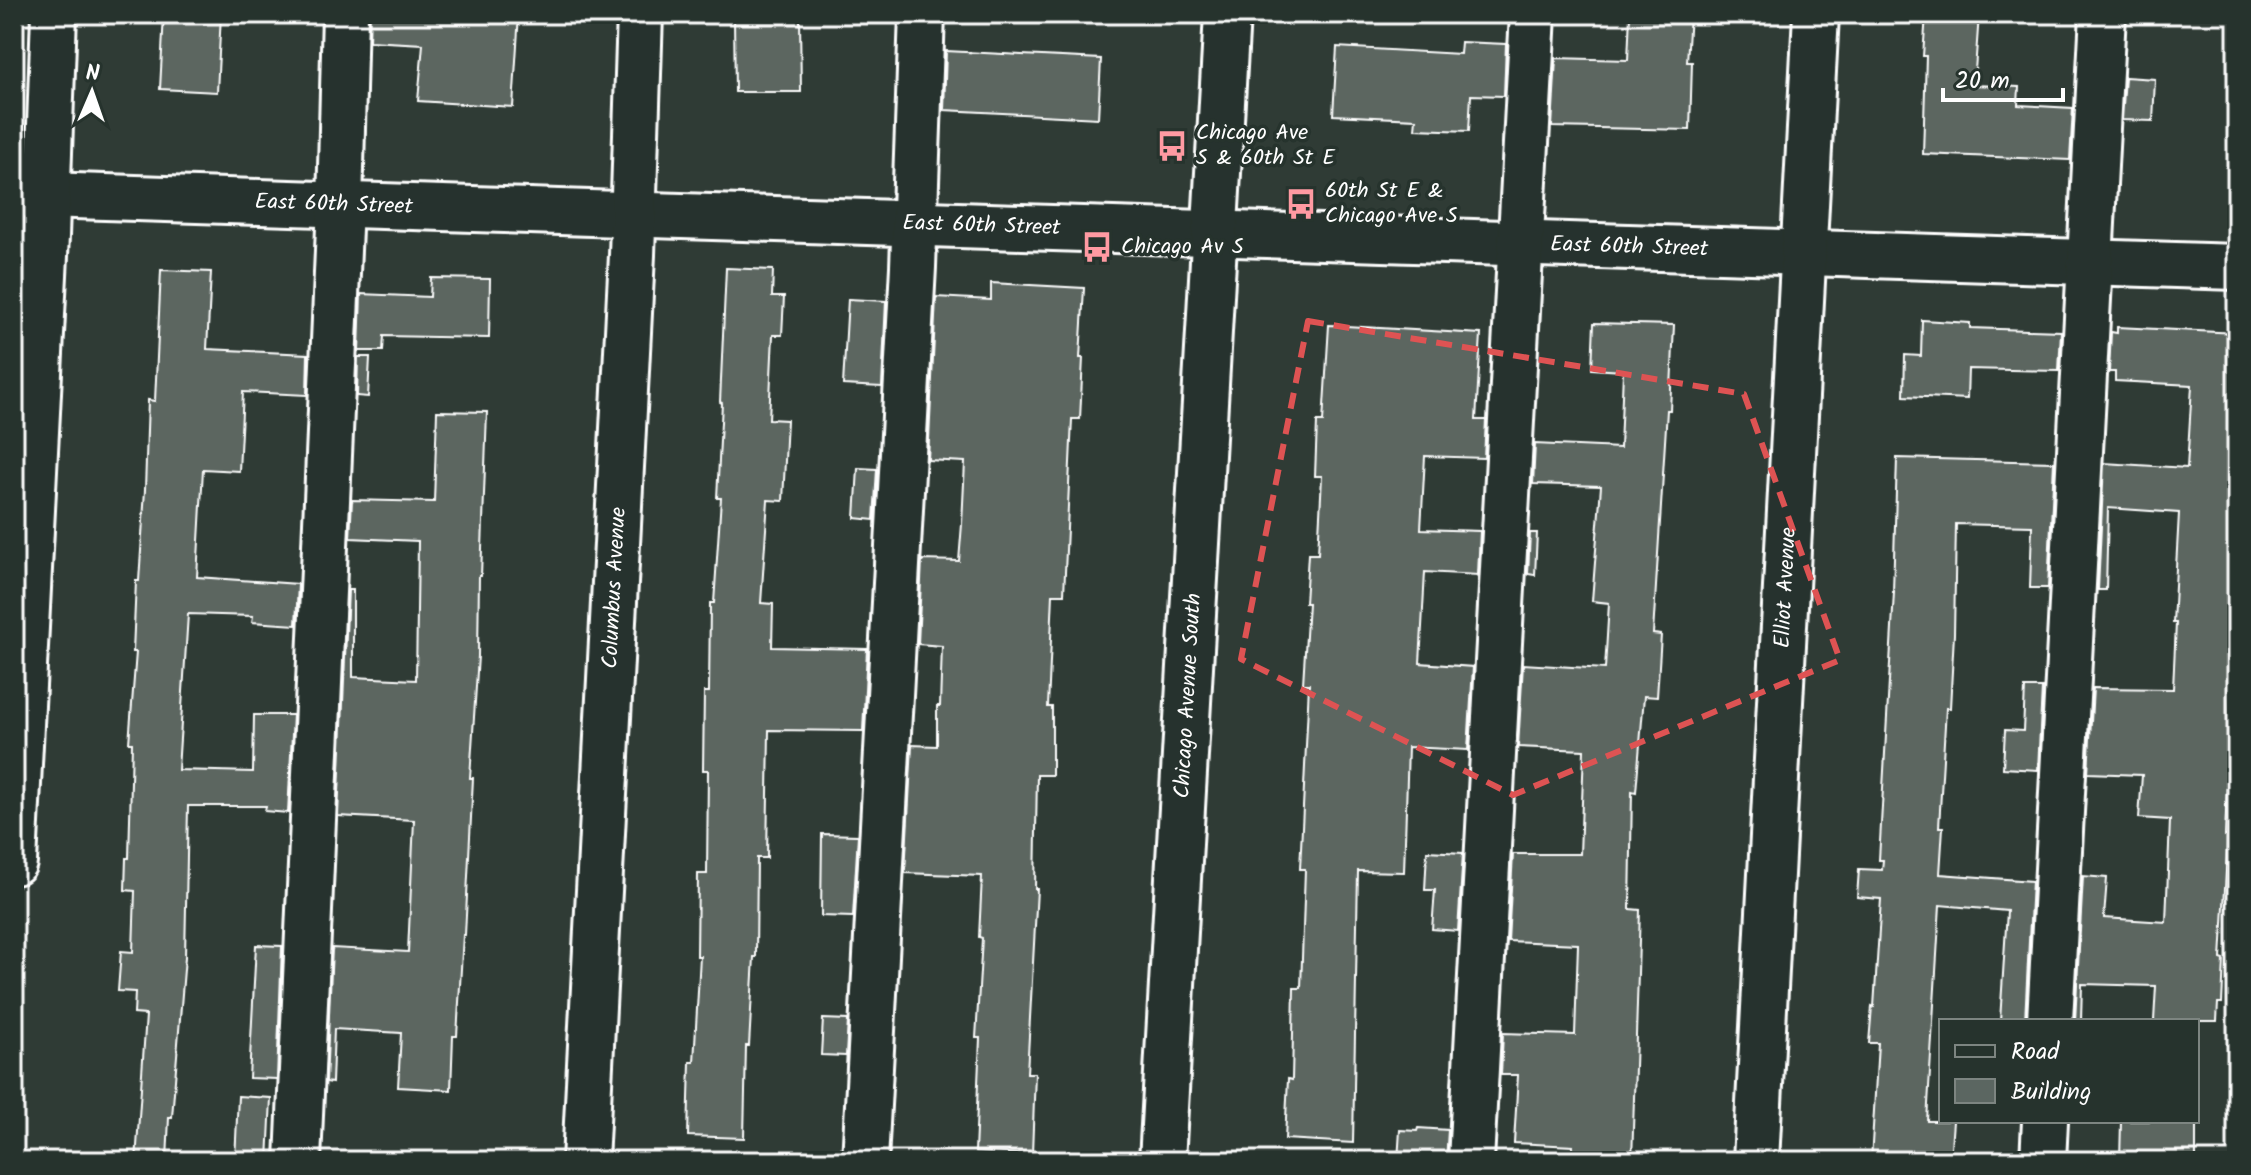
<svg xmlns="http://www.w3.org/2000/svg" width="2251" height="1175" viewBox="0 0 2251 1175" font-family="Kalam,sans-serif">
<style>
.building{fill:#5b6661;stroke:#fff;stroke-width:2}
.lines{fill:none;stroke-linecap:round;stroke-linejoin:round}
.minor-casing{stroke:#fff;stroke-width:50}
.minor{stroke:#26332d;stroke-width:44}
.marked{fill:none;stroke:#de5353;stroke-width:6;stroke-dasharray:16 10;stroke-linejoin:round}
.labels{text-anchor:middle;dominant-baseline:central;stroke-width:7;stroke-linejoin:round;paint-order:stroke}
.poi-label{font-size:22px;fill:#fff;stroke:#26332d;text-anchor:start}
.street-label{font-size:22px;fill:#fff;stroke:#26332d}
</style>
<rect width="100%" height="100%" fill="#2f3b35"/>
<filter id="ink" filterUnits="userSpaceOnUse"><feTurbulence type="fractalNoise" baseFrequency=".0125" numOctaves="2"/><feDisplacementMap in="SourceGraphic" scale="16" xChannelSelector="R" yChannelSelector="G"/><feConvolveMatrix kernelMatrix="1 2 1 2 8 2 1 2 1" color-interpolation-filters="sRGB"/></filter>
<g filter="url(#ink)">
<g class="building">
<path d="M164,14H221L217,92L160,89Z"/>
<path d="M370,14H519L513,107L418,101L423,44L369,41Z"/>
<path d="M1630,14H1690L1687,62H1692L1690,130L1552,127L1556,58L1628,60Z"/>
<path d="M1926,14H1979L1974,85L2019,87L2018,105L2073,108L2070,160L1923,154L1926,56H1923Z"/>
<path d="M734,19H800L801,92H735Z"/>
<path d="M1461,42L1506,44L1504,96L1471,95L1469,131L1415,129L1416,119L1333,115L1337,47L1460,54Z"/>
<path d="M946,51L1101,59L1098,118L944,110Z"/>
<path d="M2125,77L2155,79L2153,121L2122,120Z"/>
<path d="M726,268L773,270L772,297H784L782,335H773L769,419L787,420L783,501L768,500L761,603L773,604L772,647L867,649L863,731L769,730L767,858H757L756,957H754L749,1046H746L744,1138L688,1136L690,1062H694L700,956H697L698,874H707L708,770H703L704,692H709L710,603H714L721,498H717L722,403L720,402Z"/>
<path d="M161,270L211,272L207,349L308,354L307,395L243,392L239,471L203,469L197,577L298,584L296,625L252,622L253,616L188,614L178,770L253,772L254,715H293L288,813L265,811L266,806H188L185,957L172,1117H169L167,1161H136L146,1015L134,1014L135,992L118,991L121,951L133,952L135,891L125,890L126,858H129L132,743H129L136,652H133L136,581H139L145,490L148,400L155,401Z"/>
<path d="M431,278L490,279L489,338L384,336L383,351H359L361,294L430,297Z"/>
<path d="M991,283L1084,288L1080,358H1083L1080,419H1072L1064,594H1053L1048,707H1052V775H1037L1035,889H1037L1027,1073H1035L1032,1154L975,1152L980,1038H976L982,938L979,937L982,876L905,873L912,745L937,746V706H940L942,646L918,644L922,560L959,561L962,524L965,462L928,460L936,297L991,300Z"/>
<path d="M848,299L886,301L882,387L843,385Z"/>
<path d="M1922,320L1970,323V328L2061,331L2059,371L1968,369L1967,399L1904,396L1905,355L1921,356Z"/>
<path d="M1594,323L1674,325L1670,410H1667L1653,634L1661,635L1657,697L1644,696L1636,792L1632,791L1630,909L1640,910L1632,1161H1572L1573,1146L1514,1143L1518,1075H1501L1503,1033L1575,1035L1578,944L1508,941L1513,854H1580L1584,750L1518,747L1523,664L1605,669L1609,603L1592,601L1601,486L1533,484L1535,444L1620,448L1623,371L1592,369Z"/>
<path d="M1329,325L1481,334L1476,420H1486L1484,458L1425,456L1421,529L1480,531L1478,575L1425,572L1420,663L1473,667L1468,750L1408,747L1404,872L1358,871L1353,1143L1285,1139L1288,1079L1292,1080L1294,988H1301L1305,869H1300L1309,684H1303L1308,603H1305L1308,554H1318L1322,476H1315L1317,422H1323Z"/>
<path d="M2117,327L2237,333V605L2236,626H2234L2225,836H2228L2221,959L2224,960L2222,1003H2218L2217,1021H2154L2156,986L2082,984L2081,1021H2075L2083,876L2107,878L2104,918L2166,922L2170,820L2139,818L2142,775L2088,773L2093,688L2173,689L2176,623H2173L2179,513L2108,508L2106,590H2098L2104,463L2187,468L2192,385L2115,381V372H2109L2111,332L2117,333Z"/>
<path d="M358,357H370L368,397L357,396Z"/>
<path d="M437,411L487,412L481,576H479L478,656L470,778H473L465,935H463L457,1036H453L451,1090L398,1087L401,1033L334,1029L332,1083L326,1082L332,948L408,952L414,820L338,816L348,590H353V677L416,680L418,541L350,538L352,500L434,502Z"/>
<path d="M1897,458L2054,462L2048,588H2030L2032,526L1956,524L1954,634L1950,708H1946L1939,827H1943L1940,874L2032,881L2025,1021H2000L2007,911L1940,905L1927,1121H1953L1950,1161H1871L1878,1043H1869L1872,1006L1874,1007L1881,899L1857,897L1859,869L1882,870L1883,860H1879L1894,592H1893Z"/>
<path d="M858,468L877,469L874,520L855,518Z"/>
<path d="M1530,533H1537L1535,575L1528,574Z"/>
<path d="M2025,688H2042L2038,770L2003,768L2005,730L2023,731Z"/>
<path d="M822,834L858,835L853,917L821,916Z"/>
<path d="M1427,851L1463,853L1458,931L1432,929L1435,890H1425Z"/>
<path d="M256,945L282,946L277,1079L249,1078Z"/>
<path d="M823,1019L848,1020L846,1056L821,1055Z"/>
<path d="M238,1096L271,1098L268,1161H235Z"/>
<path d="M2121,1121H2196V1161H2120Z"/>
<path d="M1418,1128L1448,1130L1446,1161H1398L1400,1130L1417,1131Z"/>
</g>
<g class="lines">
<defs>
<g id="minor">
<path id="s1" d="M14,194L2237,267"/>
<path d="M14,862L46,236L54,14"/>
<path d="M2050,1021L2103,14"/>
<path d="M298,1161L340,205L345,14"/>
<path id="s2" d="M585,1161L632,255L640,14"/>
<path d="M865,1161L913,267L922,14"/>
<path id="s3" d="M1162,1161L1227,14"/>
<path d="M1471,1161L1533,14"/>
<path id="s4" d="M1756,1161L1816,14"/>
<path d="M2043,1161L2045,1121"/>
</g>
</defs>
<use href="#minor" class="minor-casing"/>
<use href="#minor" class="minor"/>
</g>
</g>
<path class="marked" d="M1308,321L1744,394L1840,660L1513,795L1241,659Z"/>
<defs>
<symbol id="bus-bare" viewBox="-9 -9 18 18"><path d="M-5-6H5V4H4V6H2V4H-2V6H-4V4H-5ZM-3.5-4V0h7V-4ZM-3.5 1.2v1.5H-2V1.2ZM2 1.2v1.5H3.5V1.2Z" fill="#ff9aa2" stroke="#26332d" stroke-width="2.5" paint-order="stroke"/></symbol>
</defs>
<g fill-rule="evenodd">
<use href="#bus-bare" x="1150" y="124" width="44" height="44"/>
<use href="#bus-bare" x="1279" y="182" width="44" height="44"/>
<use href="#bus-bare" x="1075" y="225" width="44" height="44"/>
</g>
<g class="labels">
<g class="poi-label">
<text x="1196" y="133">Chicago Ave<tspan x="1196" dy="25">S &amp; 60th St E</tspan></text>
<text x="1325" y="191">60th St E &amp;<tspan x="1325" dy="25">Chicago Ave S</tspan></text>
<text x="1121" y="247">Chicago Av S</text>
</g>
<g class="street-label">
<text stroke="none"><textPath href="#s1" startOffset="320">East 60th Street</textPath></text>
<text stroke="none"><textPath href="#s1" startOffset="968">East 60th Street</textPath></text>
<text stroke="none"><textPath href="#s1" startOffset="1616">East 60th Street</textPath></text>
<text stroke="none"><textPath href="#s4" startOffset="574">Elliot Avenue</textPath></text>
<text stroke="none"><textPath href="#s2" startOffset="574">Columbus Avenue</textPath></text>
<text stroke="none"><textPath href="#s3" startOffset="466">Chicago Avenue South</textPath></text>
</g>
</g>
<rect width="2251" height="1175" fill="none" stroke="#26332d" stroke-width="48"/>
<rect x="24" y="24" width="2203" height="1127" fill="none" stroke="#fff" stroke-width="3" filter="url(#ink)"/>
<rect x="1939" y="1019" width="260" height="104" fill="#26332d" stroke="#7d8581" stroke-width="2"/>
<rect x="1955" y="1045" width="40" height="12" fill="#26332d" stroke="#7d8581" stroke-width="2"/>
<text x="2011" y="1059" font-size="24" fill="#ffffff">Road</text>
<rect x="1955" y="1079" width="40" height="24" fill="#5b6661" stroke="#7d8581" stroke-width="2"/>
<text x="2011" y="1099" font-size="24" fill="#ffffff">Building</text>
<g transform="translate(92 92) rotate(2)" stroke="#26332d" stroke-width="6" paint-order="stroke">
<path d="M0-6L14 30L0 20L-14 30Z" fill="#ffffff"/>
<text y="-12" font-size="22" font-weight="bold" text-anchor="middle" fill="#ffffff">N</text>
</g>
<path d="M1943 88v12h120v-12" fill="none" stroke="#ffffff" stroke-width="4"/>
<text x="1955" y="88" font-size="24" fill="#ffffff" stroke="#26332d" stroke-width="6" paint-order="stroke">20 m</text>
</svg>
